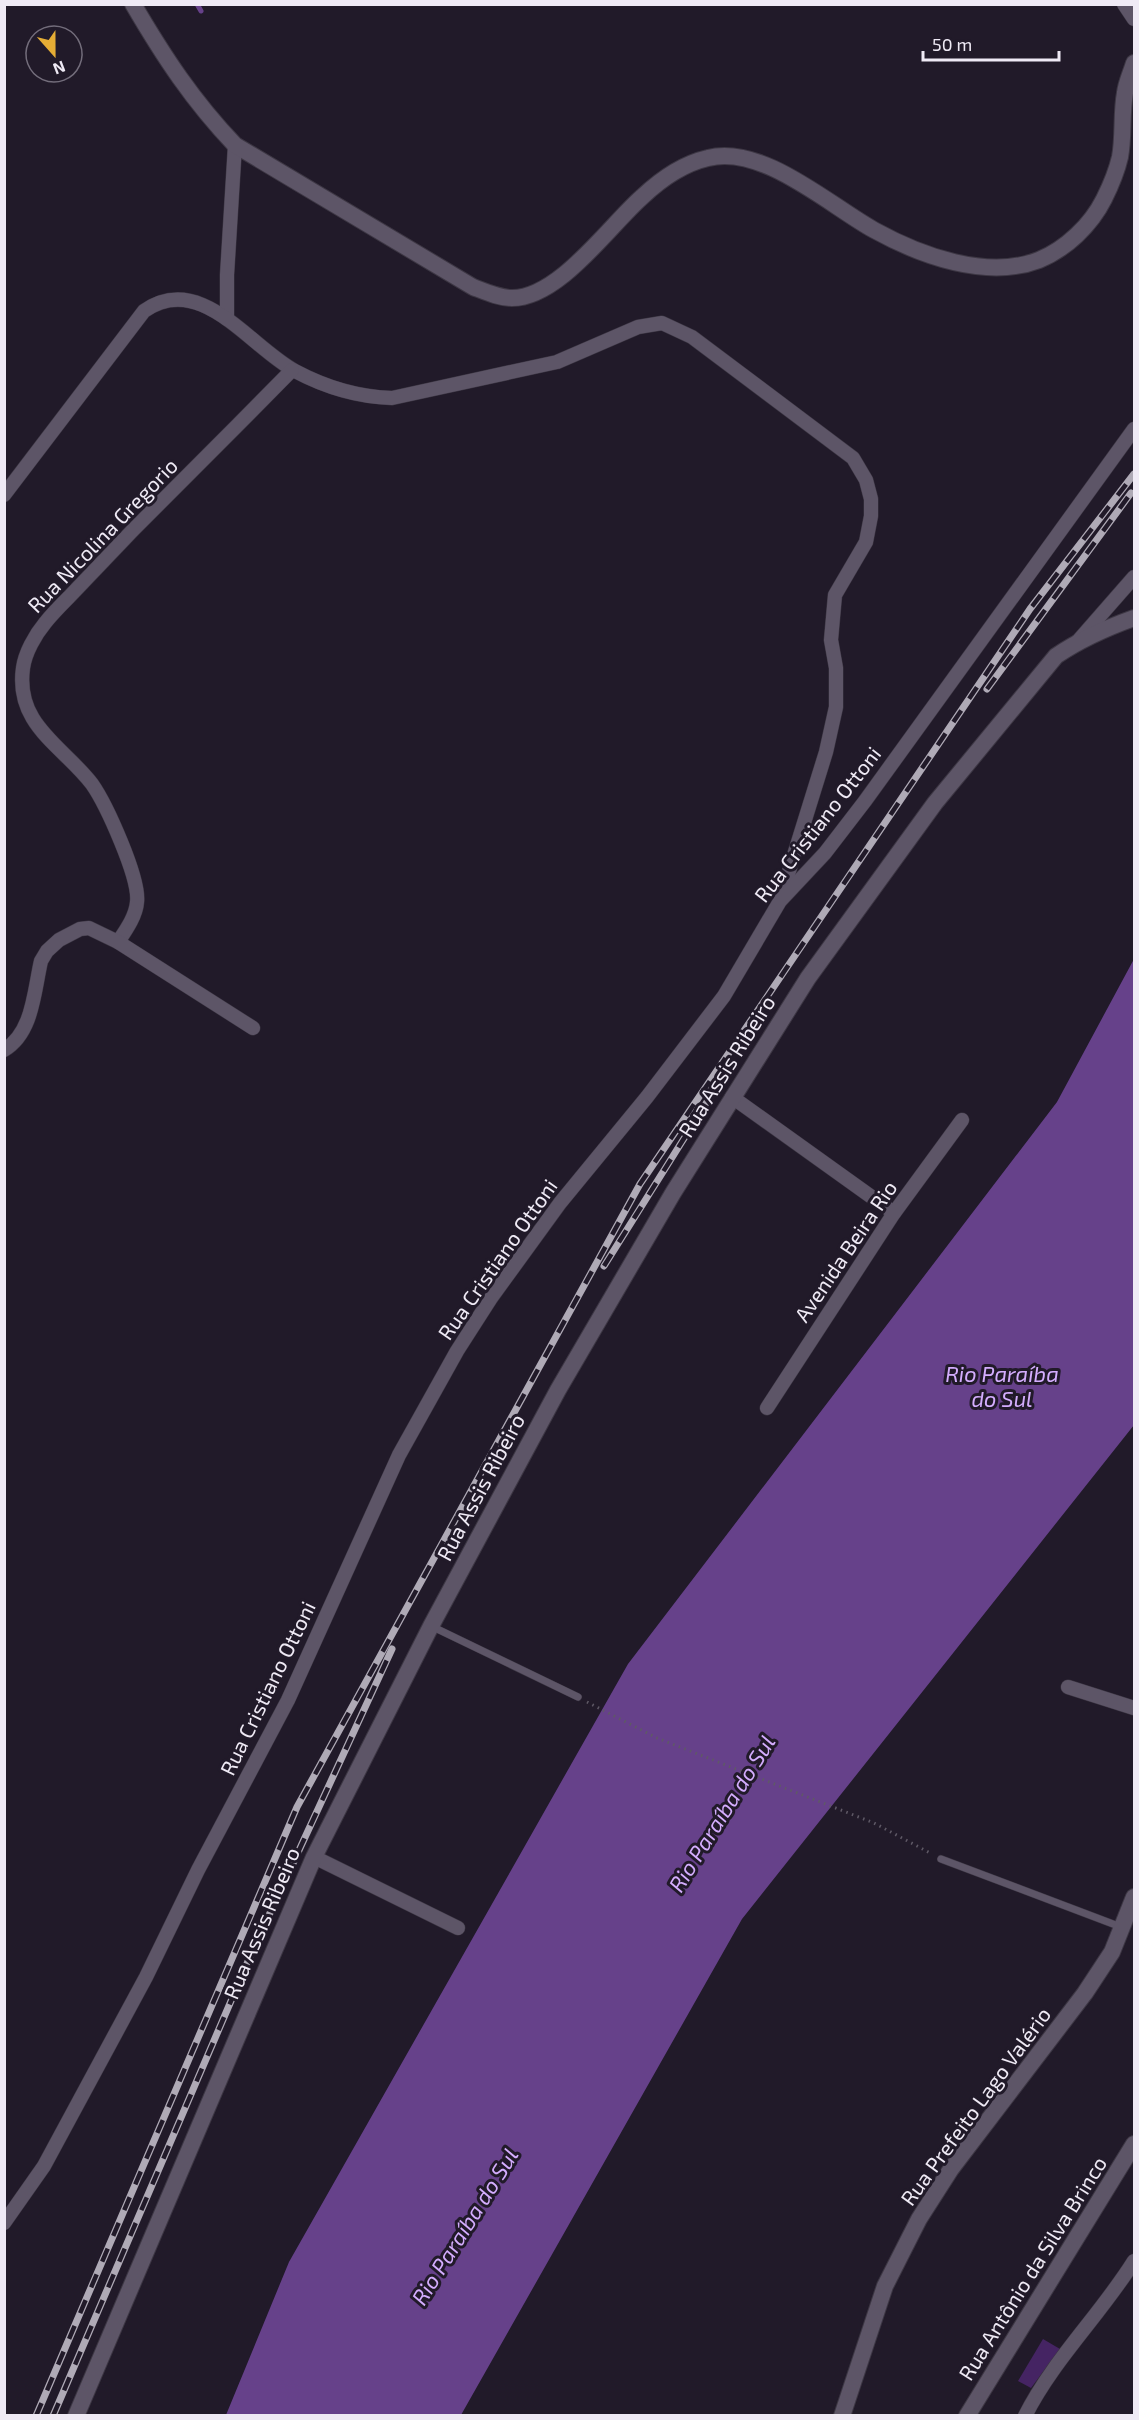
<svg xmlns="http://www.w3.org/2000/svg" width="1139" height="2420" viewBox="0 0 1139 2420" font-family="'Exo 2',sans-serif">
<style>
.green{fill:#452463}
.water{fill:#66418a}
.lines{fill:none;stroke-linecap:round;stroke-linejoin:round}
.stream{stroke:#66418a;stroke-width:5}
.service-casing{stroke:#3d3744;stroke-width:8}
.minor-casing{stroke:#3d3744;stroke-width:15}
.tertiary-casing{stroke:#3d3744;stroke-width:18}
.path{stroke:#5f5966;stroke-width:3;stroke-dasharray:1.5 4.5;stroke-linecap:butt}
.service{stroke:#5d5567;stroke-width:7}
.minor{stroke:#5d5567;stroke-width:14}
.tertiary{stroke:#5d5567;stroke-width:16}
.rail-casing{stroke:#afaab6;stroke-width:7}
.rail{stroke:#211a29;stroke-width:4.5;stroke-dasharray:14;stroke-linecap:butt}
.labels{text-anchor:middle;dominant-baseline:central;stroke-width:6;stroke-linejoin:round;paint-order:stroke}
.street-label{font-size:21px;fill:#efeaf5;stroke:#211a29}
.water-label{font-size:22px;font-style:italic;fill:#d4adfe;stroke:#211a29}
</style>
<rect width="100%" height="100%" fill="#211a29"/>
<path class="green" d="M1043,2339L1060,2349L1031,2388L1018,2381Z"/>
<path class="water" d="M1134,959V1425L742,1919L461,2415H226L289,2262L628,1664L1057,1102Z"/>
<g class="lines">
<path class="stream" d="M197,4L201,11"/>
<defs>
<g id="service">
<path d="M431,1626L578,1697"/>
<path d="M941,1859L1121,1927"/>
</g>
<g id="minor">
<path d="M1124,4L1134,19"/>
<path d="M227,319V275L235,145"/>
<path d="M4,495L144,311C201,271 250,347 295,371C325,387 358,397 392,398L557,362L638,327L662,323L692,337L853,458L866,480L871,499V516L866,542L835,595L831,640L836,668V707L826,752L781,897"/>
<path d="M1078,641L1134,577"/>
<path d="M118,942C126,930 136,916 137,902C140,878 106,804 92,784C63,746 15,725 23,668C25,653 35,635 45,623C52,614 61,605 69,597C90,575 111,553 132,531C186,477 239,424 292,370"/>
<path d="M4,1050C33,1033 34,991 41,961L47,951L59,940L80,929L89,928L118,942L253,1028"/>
<path d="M732,1097L894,1213"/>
<path d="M767,1408L894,1213L962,1120"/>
<path d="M1068,1687L1134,1708"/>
<path d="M314,1857L458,1928"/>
<path d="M4,2223L44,2166L146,1977L198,1870L288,1700L399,1455L457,1351L491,1298L560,1203L647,1097L724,996L780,901L825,853L865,801L1134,429"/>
<path d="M1025,2416C1053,2360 1101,2314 1134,2261"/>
</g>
<g id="tertiary">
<path d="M133,4C164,57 193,101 235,145L473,287C486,292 499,298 512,298C559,298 609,226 642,197C661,179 682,164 708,158C762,144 829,205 874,230C921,256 987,280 1039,260C1066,249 1091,225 1104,199C1110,187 1117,170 1120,157C1124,136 1121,114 1125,93C1126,83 1131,73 1134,63"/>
<path d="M76,2416L314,1857L431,1626L558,1390L673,1193L808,978L935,803L1056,656C1081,639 1106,628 1134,618"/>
<path d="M842,2416L885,2286L919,2219L951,2169L1085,1993L1112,1952L1134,1897"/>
<path d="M967,2416L1134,2144"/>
</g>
</defs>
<use href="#service" class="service-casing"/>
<use href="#minor" class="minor-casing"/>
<use href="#tertiary" class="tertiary-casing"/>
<path class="path" d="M587,1702L657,1738L874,1823L932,1854"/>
<use href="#service" class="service"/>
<use href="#minor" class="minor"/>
<use href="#tertiary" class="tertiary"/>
<defs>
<g id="rail">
<path d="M987,689L1131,493"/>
<path d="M604,1266L720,1081"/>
<path d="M36,2416L297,1807L640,1184L1030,609L1134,474"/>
<path d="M53,2416L252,1952L392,1649"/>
</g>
</defs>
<use href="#rail" class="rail-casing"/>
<use href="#rail" class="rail"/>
</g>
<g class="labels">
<g class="street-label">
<text transform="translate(102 535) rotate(-46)">Rua Nicolina Gregorio</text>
<text transform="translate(817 824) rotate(-52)">Rua Cristiano Ottoni</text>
<text transform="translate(726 1066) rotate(-58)">Rua Assis Ribeiro</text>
<text transform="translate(845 1251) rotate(-56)">Avenida Beira Rio</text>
<text transform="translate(497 1259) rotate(-55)">Rua Cristiano Ottoni</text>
<text transform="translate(480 1487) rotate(-62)">Rua Assis Ribeiro</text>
<text transform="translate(267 1688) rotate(-64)">Rua Cristiano Ottoni</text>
<text transform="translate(261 1923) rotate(-67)">Rua Assis Ribeiro</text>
<text transform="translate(975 2106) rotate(-54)">Rua Prefeito Lago Valério</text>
<text transform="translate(1032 2268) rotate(-58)">Rua Antônio da Silva Brinco</text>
</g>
<g class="water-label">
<text x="1002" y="1373">Rio Paraíba<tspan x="1002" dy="25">do Sul</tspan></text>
<text transform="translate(721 1813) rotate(-58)">Rio Paraíba do Sul</text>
<text transform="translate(464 2226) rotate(-58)">Rio Paraíba do Sul</text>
</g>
</g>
<rect width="1139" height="2420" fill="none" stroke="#efeaf5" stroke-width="12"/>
<g transform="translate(54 54) rotate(159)"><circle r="28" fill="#211a29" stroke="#736d7b" stroke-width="1.5"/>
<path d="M0-4.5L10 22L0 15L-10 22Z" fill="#e5ad35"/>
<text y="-9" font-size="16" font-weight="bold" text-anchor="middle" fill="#efeaf5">N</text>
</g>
<path d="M923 51v9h136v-9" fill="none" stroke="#efeaf5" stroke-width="3"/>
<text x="932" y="51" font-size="18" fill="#efeaf5" stroke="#211a29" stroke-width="4.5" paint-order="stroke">50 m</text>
</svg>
